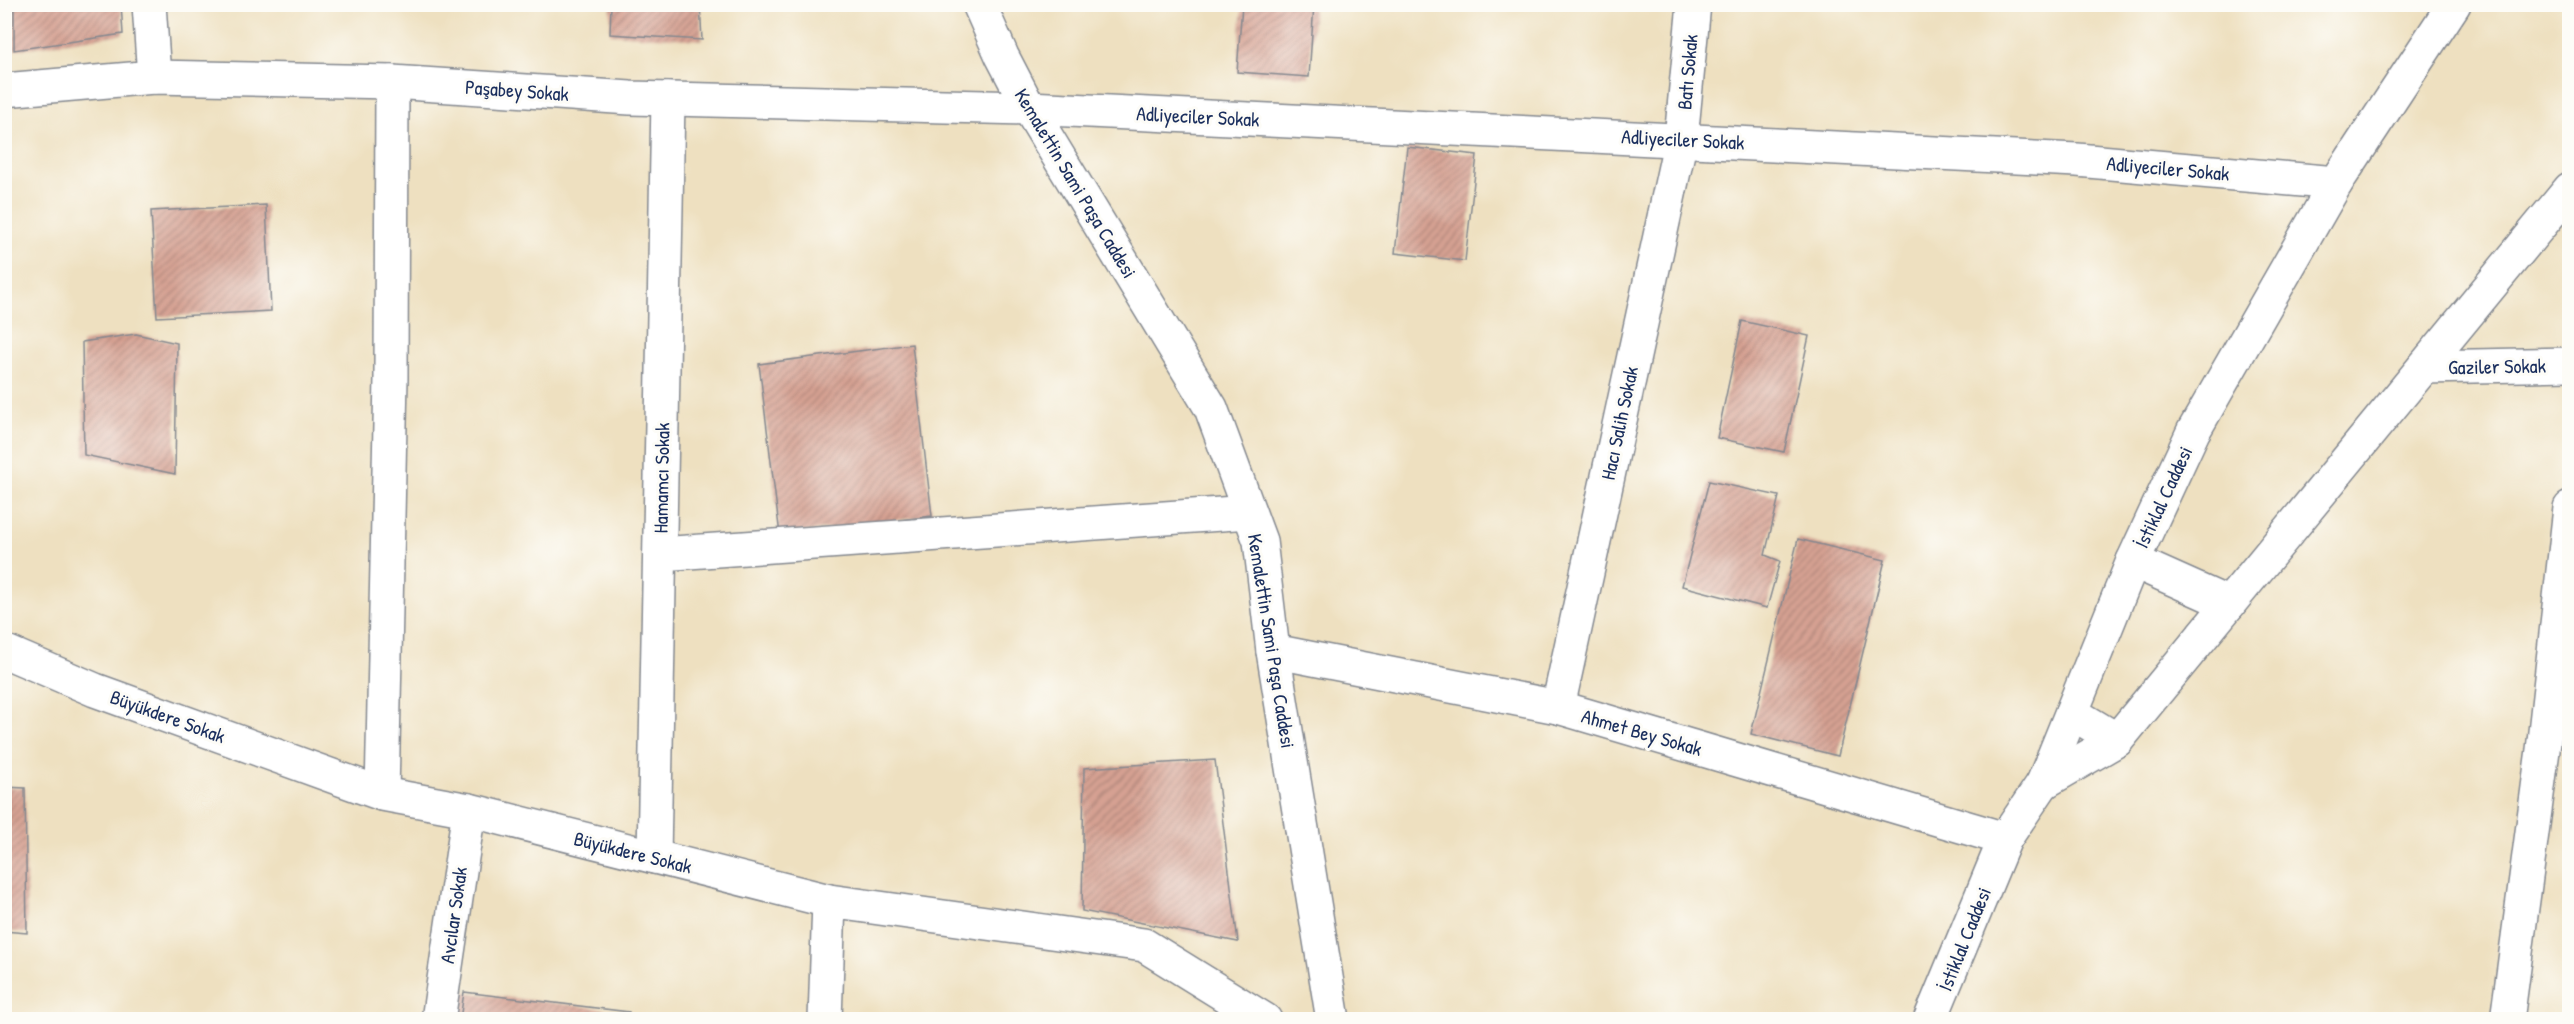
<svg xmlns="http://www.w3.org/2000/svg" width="2574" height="1024" viewBox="0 0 2574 1024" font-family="'Patrick Hand',sans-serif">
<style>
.building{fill:url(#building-hatch)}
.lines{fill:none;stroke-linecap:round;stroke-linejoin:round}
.street-casing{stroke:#84888f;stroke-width:36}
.secondary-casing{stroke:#84888f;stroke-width:36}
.street{stroke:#fff;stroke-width:33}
.secondary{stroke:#fff;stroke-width:33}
.labels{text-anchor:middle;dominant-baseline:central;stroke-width:6;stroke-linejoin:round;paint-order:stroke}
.street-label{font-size:20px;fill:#1b2f5e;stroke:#fdfcf7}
</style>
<defs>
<pattern id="building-hatch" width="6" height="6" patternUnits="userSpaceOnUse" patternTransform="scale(1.5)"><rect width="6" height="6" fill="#d6a192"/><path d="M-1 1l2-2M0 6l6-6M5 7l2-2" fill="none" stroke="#ad847a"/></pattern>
</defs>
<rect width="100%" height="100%" fill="#fdfcf7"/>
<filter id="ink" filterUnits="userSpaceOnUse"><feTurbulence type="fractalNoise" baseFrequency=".0167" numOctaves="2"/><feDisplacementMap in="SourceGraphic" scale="12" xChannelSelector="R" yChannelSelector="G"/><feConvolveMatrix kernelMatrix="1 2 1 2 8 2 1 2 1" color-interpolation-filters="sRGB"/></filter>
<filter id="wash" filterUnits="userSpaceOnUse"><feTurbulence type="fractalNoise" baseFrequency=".008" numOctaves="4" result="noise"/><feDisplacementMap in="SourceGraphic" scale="24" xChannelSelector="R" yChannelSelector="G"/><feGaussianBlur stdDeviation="1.35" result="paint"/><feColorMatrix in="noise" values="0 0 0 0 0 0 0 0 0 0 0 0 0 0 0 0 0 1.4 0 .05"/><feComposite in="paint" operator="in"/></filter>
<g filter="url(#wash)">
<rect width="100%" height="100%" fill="#eee0c0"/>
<g id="blocks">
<g class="building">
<path d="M14,4H121L123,34L14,50Z"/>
<path d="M611,4H700L702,40L610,34Z"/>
<path d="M1242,4H1314L1309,77L1237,72Z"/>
<path d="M1407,147L1477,155L1465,261L1395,253Z"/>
<path d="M266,205L271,311L157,317L151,211Z"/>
<path d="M1742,321L1809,336L1784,452L1717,438Z"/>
<path d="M136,334L177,343L175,474L84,455L82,342Z"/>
<path d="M912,344L932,516L780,535L759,364Z"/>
<path d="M1709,481L1779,496L1765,555L1780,561L1767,608L1682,586Z"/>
<path d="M1798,539L1885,560L1838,756L1751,734Z"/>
<path d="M1215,760L1238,942L1082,911L1084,768Z"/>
<path d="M4,787L25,788L27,933L4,931Z"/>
<path d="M464,992L629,1012L628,1020H460Z"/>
</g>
</g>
</g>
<g filter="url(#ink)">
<use href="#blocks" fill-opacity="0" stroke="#84888f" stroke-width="1.5"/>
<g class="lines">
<defs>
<g id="street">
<path d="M149,4L154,77"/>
<path d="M979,4L1002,56L1029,108L1211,408L1260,541L1273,651L1333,1020"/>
<path d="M4,90L154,77L392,82L630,98L1029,108L2077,160L2336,183"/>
<path d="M2424,367L2570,364"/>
<path d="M660,554L1249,512"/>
<path d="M2133,561L2229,604"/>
<path d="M1273,651L1558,707L2005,839"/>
<path d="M1558,707L1681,139L1694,4"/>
<path d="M2072,713L2117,740"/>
<path d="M2043,783L2117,740L2570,189"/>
<path d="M382,794L391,378L392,82"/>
<path d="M654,857L668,99"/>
<path d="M438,1020L469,810"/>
<path d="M825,1020L829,901"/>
<path d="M2507,1020L2543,750L2570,508"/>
</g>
<g id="secondary">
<path d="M4,651L95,690L382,794L469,810L829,901L1144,945L1265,1020"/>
<path d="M1930,1020L2005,839L2043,783L2133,561L2193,432L2336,183L2454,4"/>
</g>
</defs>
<use href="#street" class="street-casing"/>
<use href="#secondary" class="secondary-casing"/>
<use href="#street" class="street"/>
<use href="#secondary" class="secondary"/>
</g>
</g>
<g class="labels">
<g class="street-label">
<text transform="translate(1687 72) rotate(-85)">Batı Sokak</text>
<text transform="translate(517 90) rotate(4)">Paşabey Sokak</text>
<text transform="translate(1198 116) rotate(3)">Adliyeciler Sokak</text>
<text transform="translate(1683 139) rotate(3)">Adliyeciler Sokak</text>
<text transform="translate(2168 168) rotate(5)">Adliyeciler Sokak</text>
<text transform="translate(1076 183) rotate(59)">Kemalettin Sami Paşa Caddesi</text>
<text transform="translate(2497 366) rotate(-1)">Gaziler Sokak</text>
<text transform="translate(1619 423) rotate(-78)">Hacı Salih Sokak</text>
<text transform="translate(661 478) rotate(-89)">Hamamcı Sokak</text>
<text transform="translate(2163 497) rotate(-65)">İstiklal Caddesi</text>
<text transform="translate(1272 641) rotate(81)">Kemalettin Sami Paşa Caddesi</text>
<text transform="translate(168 716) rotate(20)">Büyükdere Sokak</text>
<text transform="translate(1642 732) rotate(16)">Ahmet Bey Sokak</text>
<text transform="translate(633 852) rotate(14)">Büyükdere Sokak</text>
<text transform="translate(453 915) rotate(-82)">Avcılar Sokak</text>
<text transform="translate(1964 939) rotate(-68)">İstiklal Caddesi</text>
</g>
</g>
<rect width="2574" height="1024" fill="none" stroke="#fdfcf7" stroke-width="24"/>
</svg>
